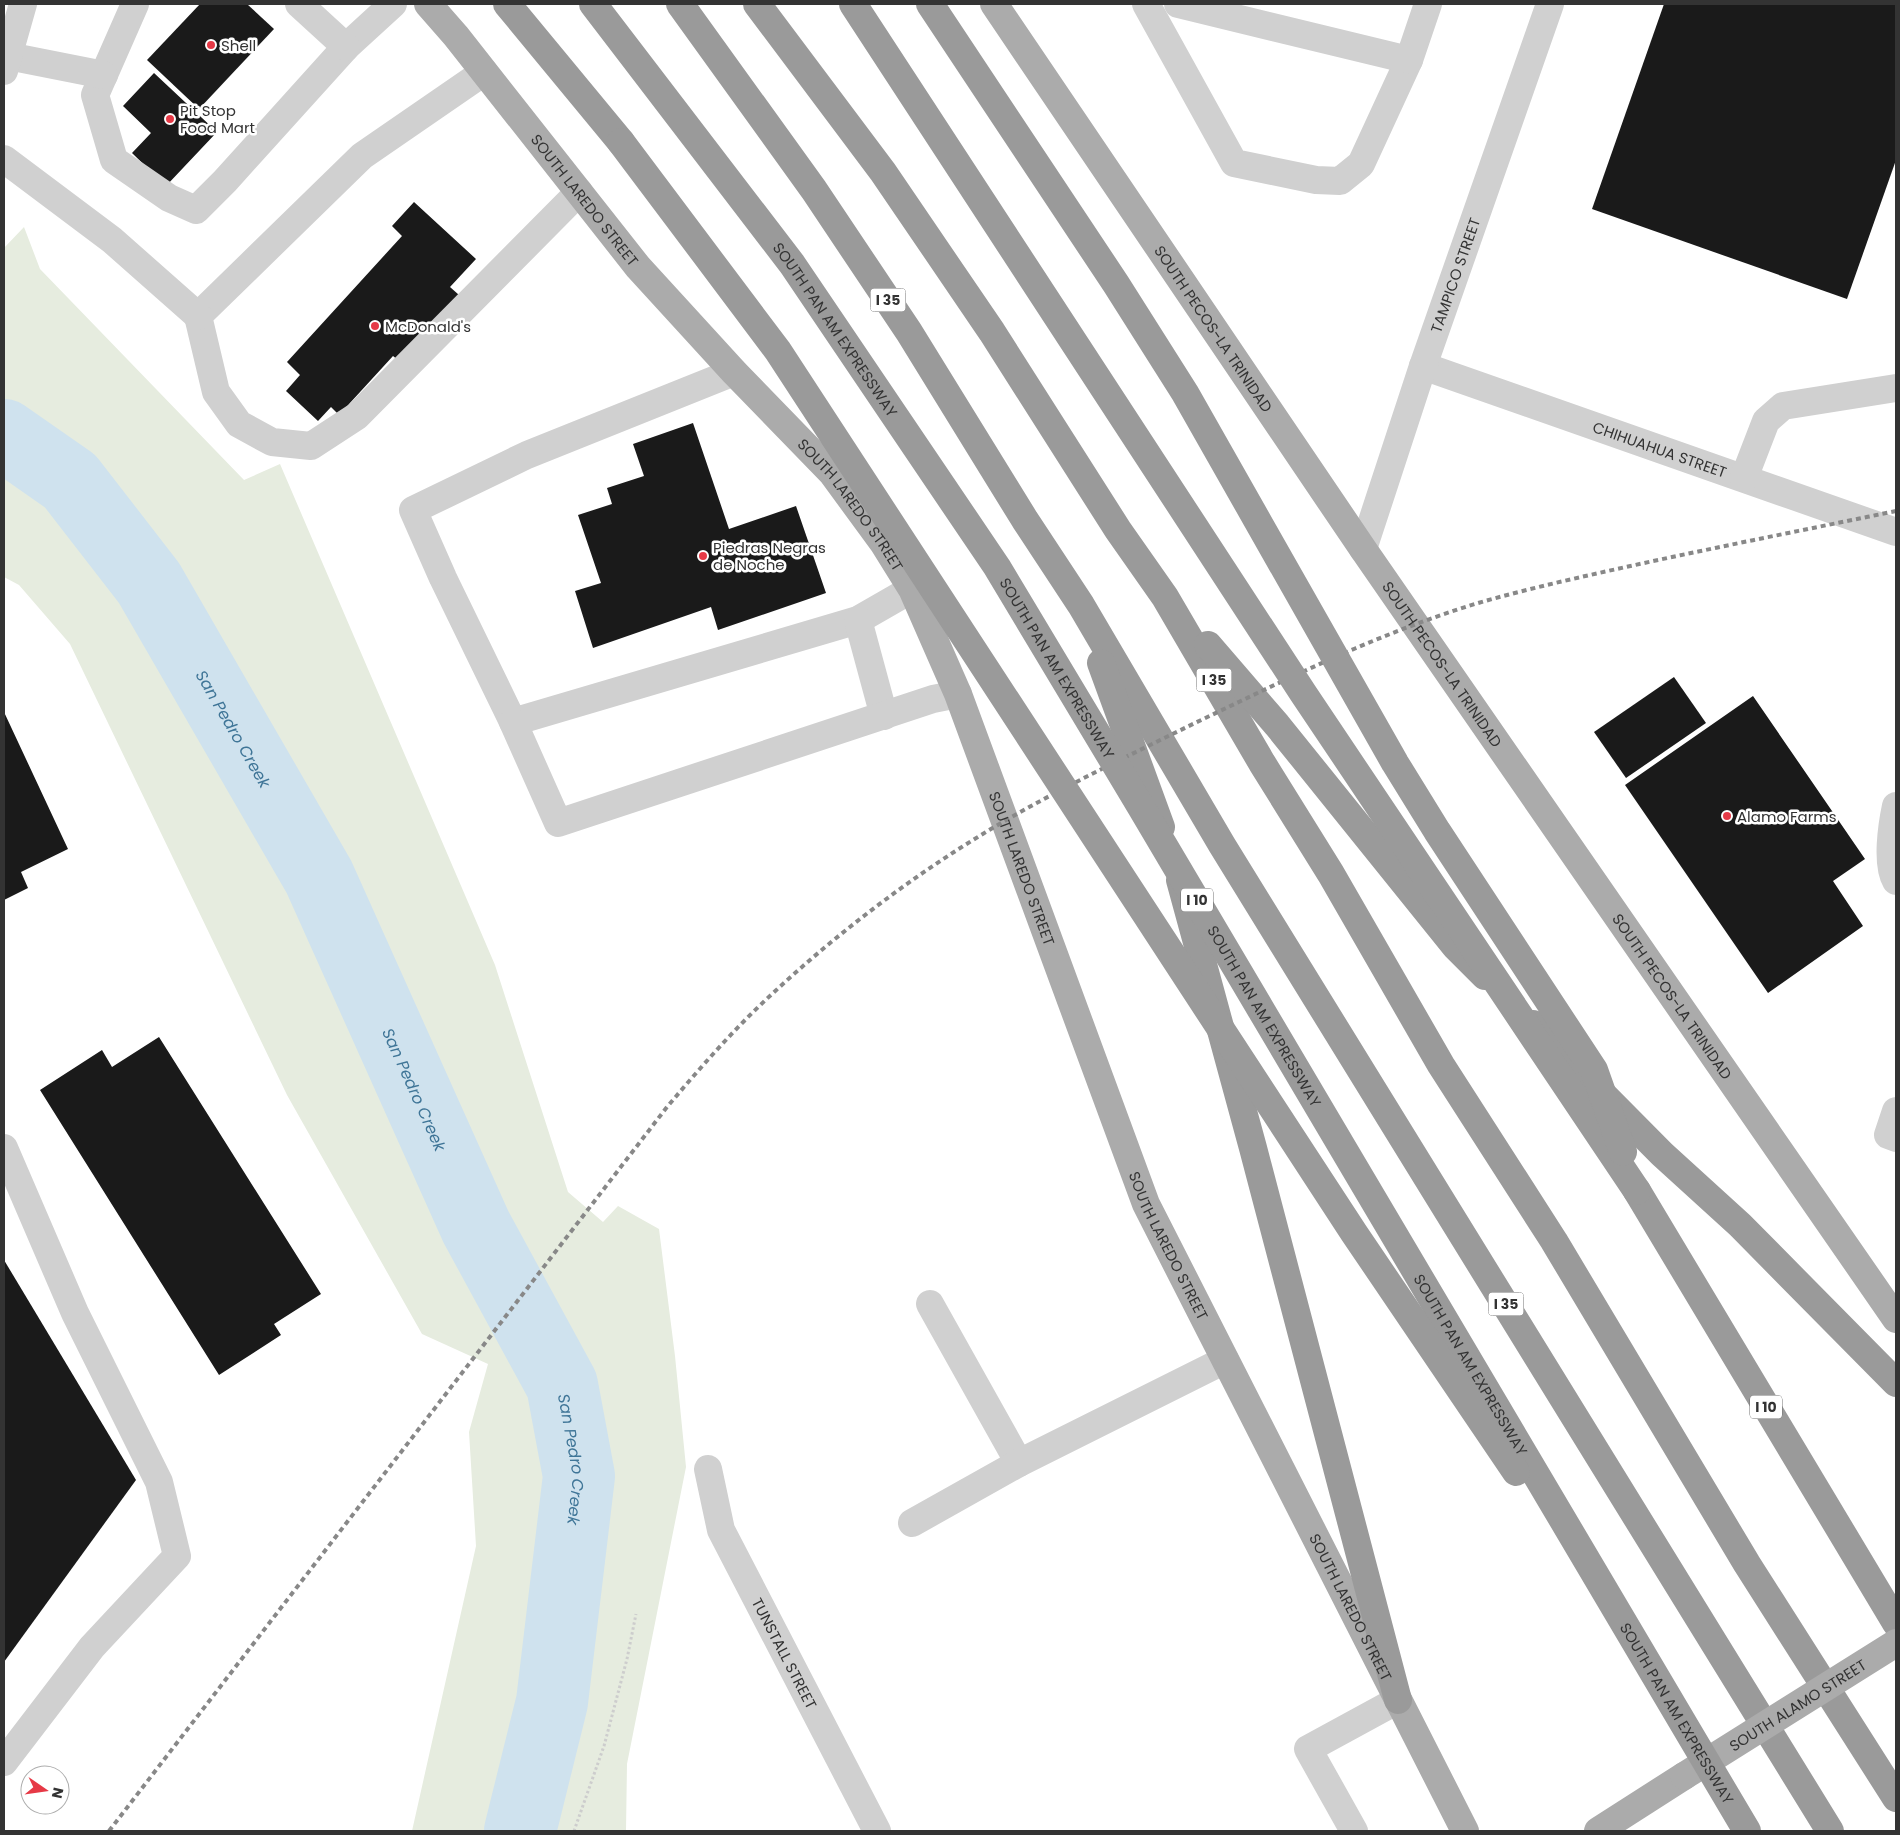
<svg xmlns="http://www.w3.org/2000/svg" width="1900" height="1835" viewBox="0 0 1900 1835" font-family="Poppins,sans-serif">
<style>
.green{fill:#e6ecdf}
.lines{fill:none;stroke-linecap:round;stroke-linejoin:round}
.river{stroke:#cfe2ee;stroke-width:72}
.building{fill:#1a1a1a}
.path{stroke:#cdcdcd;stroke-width:3;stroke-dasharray:2.5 2.5;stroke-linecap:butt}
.minor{stroke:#d0d0d0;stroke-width:28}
.major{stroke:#ababab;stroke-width:28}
.highway{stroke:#9a9a9a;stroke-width:28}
.rail{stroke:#888;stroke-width:4;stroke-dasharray:5 4;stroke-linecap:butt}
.major-bridge{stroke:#ababab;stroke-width:28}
.highway-bridge{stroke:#9a9a9a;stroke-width:28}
.poi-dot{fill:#e63946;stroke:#fff;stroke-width:2}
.labels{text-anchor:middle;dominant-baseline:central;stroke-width:5;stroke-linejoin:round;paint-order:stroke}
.shield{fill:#fff;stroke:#707070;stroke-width:1}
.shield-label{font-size:14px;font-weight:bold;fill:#333}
.poi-label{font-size:15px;fill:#333;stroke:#fff;text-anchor:start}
.street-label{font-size:15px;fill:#333;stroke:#fff}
.water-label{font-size:16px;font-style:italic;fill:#3f7597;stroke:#fff}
</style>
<rect width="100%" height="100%" fill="#fff"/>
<path class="green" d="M24,227L40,269L244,480L280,464L495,965L568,1192L603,1222L618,1206L659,1229L675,1356L686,1467L627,1764L626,1831H412L476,1546L469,1432L488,1364L422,1334L287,1095L70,644L19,585L4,577V248Z"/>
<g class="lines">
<path class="river" id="s1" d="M4,435L70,481L149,583L319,877L476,1227L562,1385L579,1476L552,1702L520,1831"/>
</g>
<g class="building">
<path d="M200,4H247L274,29L199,109L147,60Z"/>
<path d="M1664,4H1896V160L1847,299L1592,209Z"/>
<path d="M154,73L217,132L166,186L132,153L151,133L123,106Z"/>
<path d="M414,202L476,259L450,287L459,295L398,360L393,356L339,415L331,407L318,421L286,391L300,375L287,362L402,236L392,226Z"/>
<path d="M693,423L729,529L796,506L826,593L718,630L711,607L593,648L575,591L601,583L578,515L612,504L607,488L644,476L633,444Z"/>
<path d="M1674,677L1706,723L1626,778L1594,732Z"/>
<path d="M1753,696L1865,859L1833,881L1863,926L1768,993L1625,785Z"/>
<path d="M4,712L68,849L21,872L28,888L4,900Z"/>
<path d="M159,1037L321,1294L274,1324L281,1335L219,1375L40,1090L102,1050L112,1067Z"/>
<path d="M4,1260L136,1480L4,1662Z"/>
</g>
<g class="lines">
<path class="path" d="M574,1831L604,1746L627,1659L636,1614"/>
<g class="minor">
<path d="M135,4L95,95L114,160L169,198L196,210L225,181L346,47L393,4"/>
<path d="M299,4L346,47"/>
<path d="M1146,4L1234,163L1316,180L1340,181L1361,164L1409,60"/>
<path d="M1178,4L1409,60L1428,4"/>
<path d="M8,56L104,75"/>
<path d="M4,71L23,4"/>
<path d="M484,72L362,156L198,316L216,392L239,424L272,442L311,446L357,416L579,192"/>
<path d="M4,159L112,240L198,316"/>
<path id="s2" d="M1423,366L1896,532"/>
<path d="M734,372L527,455L413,510L443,578L513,722L858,620L912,589"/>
<path d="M1744,478L1766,421L1783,406L1896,388"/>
<path id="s3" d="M1363,549L1423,366L1550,4"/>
<path d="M858,620L884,716"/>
<path d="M513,722L558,823L933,699L958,694"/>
<path d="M1896,806C1892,825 1886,864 1896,881"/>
<path d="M1896,1111L1888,1135L1896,1138"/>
<path d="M4,1148L75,1313L159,1482L177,1556L92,1647L4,1762"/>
<path d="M930,1304L1019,1463"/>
<path id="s4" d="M708,1469L721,1530L877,1831"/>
<path d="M912,1523L1019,1463L1225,1360"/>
<path d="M1354,1831L1308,1749L1398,1700"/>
</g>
<g class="major">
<path id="s5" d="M428,4L456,36L638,267L734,372L832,473L884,544L912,589L958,694L1146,1204L1465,1831"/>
<path id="s6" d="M994,4L1363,549L1896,1319"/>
<path d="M1598,1831L1684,1776"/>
</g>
<g class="highway">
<path d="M507,4L621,142"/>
<path d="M680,4L814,190L909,332L1025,520L1081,605L1222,845L1830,1831"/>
<path d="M757,4L883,172L992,332L1118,530L1165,597L1262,763L1331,874L1441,1065L1554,1241L1747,1564L1896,1798"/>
<path d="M1208,645L1277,725L1455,946L1485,976"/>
<path d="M1101,663L1161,827"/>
<path d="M1180,880L1253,1148L1398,1700"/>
<path d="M1533,1024L1662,1154L1740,1225L1896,1383"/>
<path d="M1637,1191L1896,1623"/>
</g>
<path class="rail" d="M109,1831L667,1107C700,1068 734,1029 772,994C843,928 923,868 1008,819C1069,784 1132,754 1195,723C1291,677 1383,631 1485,601C1535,587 1585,576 1635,565C1722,546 1809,529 1896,511"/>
<path class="major-bridge" id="s7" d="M1684,1776L1896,1643"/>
<g class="highway-bridge">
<path id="s8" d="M593,4L792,264L997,567L1141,807L1747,1831"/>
<path d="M853,4L1303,693L1637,1191"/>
<path d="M930,4L1116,284L1185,393L1395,763L1437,831L1594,1070L1623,1152"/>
<path d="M621,142L778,351L1354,1233L1516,1472"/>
</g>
</g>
<g class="poi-dot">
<circle cx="211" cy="45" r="5"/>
<circle cx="170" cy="119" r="5"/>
<circle cx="375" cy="326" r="5"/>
<circle cx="703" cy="556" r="5"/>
<circle cx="1727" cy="816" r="5"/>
</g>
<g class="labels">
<g class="shield">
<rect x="870.5" y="288.5" width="35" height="23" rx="4"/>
<rect x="1196.5" y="668.5" width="35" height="23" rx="4"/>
<rect x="1181" y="888.5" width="32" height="23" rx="4"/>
<rect x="1488.5" y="1292.5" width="35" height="23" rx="4"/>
<rect x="1750" y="1395.5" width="32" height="23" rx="4"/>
</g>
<g class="shield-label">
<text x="888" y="300">I 35</text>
<text x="1214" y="680">I 35</text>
<text x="1197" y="900">I 10</text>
<text x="1506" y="1304">I 35</text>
<text x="1766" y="1407">I 10</text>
</g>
<g class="poi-label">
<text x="221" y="45">Shell</text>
<text x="180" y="110">Pit Stop<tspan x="180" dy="17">Food Mart</tspan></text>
<text x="385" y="326">McDonald's</text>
<text x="713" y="547">Piedras Negras<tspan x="713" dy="17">de Noche</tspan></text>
<text x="1737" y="816">Alamo Farms</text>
</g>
<g class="street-label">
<text stroke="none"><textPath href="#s5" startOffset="251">SOUTH LAREDO STREET</textPath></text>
<text stroke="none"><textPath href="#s3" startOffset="289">TAMPICO STREET</textPath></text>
<text stroke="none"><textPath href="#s6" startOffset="392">SOUTH PECOS-LA TRINIDAD</textPath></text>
<text stroke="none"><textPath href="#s8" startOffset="406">SOUTH PAN AM EXPRESSWAY</textPath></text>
<text stroke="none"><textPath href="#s2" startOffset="251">CHIHUAHUA STREET</textPath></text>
<text stroke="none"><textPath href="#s5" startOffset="656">SOUTH LAREDO STREET</textPath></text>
<text stroke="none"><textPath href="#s6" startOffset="798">SOUTH PECOS-LA TRINIDAD</textPath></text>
<text stroke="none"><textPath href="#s8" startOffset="811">SOUTH PAN AM EXPRESSWAY</textPath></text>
<text stroke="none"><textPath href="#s5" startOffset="1061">SOUTH LAREDO STREET</textPath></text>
<text stroke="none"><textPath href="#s6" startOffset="1202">SOUTH PECOS-LA TRINIDAD</textPath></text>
<text stroke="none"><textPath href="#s8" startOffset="1216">SOUTH PAN AM EXPRESSWAY</textPath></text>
<text stroke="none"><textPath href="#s5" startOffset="1466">SOUTH LAREDO STREET</textPath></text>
<text stroke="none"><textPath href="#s8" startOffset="1621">SOUTH PAN AM EXPRESSWAY</textPath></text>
<text stroke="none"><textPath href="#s5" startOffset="1871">SOUTH LAREDO STREET</textPath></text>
<text stroke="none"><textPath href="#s4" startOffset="201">TUNSTALL STREET</textPath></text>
<text stroke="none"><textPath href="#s7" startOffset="134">SOUTH ALAMO STREET</textPath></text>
<text stroke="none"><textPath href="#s8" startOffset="2026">SOUTH PAN AM EXPRESSWAY</textPath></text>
</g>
<g class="water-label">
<text stroke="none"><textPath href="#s1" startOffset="378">San Pedro Creek</textPath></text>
<text stroke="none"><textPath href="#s1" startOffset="782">San Pedro Creek</textPath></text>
<text stroke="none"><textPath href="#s1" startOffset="1188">San Pedro Creek</textPath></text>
</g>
</g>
<rect width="1900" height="1835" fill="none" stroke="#333333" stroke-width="10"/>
<g transform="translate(45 1790) rotate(103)"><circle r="24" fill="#ffffff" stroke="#adadad"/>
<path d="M0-4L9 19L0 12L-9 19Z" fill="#e63946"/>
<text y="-8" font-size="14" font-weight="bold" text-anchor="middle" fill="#333333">N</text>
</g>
</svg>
